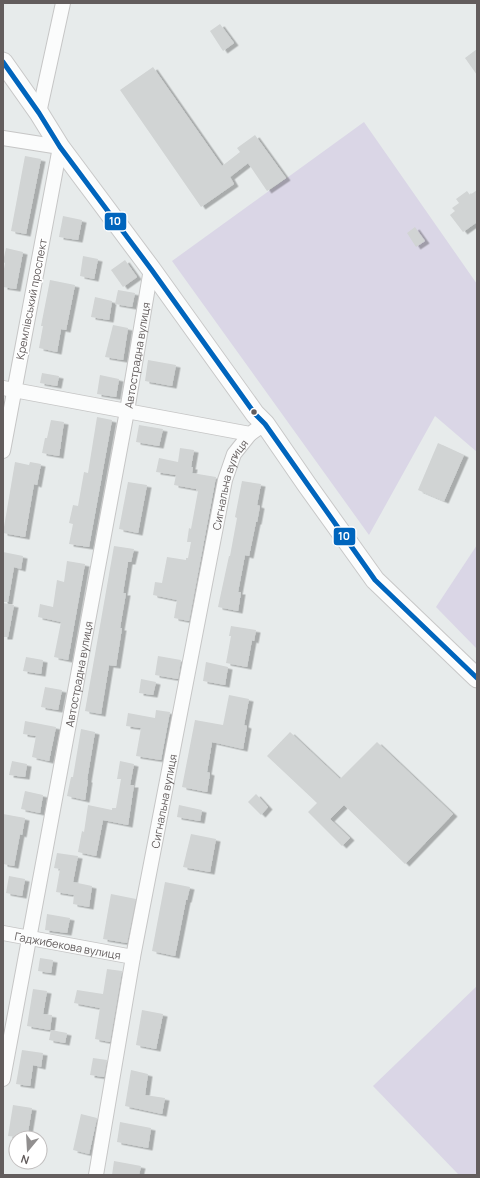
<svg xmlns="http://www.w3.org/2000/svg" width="480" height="1178" viewBox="0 0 480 1178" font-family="Manrope,sans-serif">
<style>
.green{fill:#dad6e6}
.building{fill:#d1d4d4;filter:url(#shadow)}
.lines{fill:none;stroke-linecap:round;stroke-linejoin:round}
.street-casing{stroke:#c6c6c6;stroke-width:16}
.secondary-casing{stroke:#c8c8c8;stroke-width:21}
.street{stroke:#fbfcfc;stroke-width:14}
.secondary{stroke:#fbfcfc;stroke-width:19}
.bus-1-casing{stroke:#fff;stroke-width:8}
.bus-1{stroke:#0065bd;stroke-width:5}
.bus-dot{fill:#635d5d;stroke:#fff;stroke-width:1.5}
.labels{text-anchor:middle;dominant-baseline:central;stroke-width:3;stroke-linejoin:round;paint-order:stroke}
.street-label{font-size:11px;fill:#635d5d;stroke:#fff}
.line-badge{stroke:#fff;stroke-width:1.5}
.badge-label{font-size:11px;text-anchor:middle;font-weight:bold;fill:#fff}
</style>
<defs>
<filter id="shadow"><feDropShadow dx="4.5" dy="2.5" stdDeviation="0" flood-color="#0004"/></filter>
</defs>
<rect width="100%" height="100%" fill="#e7ebeb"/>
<g class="green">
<path d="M364,122L477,284V452L435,416L369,535L172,261Z"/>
<path d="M477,545V649L436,607Z"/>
<path d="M477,986V1175H459L373,1086Z"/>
</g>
<g class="building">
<path d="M220,24L234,43L223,51L210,31Z"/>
<path d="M477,49V75L465,58Z"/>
<path d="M153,67L222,166L240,152L237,148L255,135L286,178L267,191L248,163L230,177L234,184L201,207L120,90Z"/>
<path d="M25,156L41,159L26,234L11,231Z"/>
<path d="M477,190V222L463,232L450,215L455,211L452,208L459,203L456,199L467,191L470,195Z"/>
<path d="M63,216L82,220L78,240L59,237Z"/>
<path d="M415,227L425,241L416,247L407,233Z"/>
<path d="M6,248L23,252L16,289L3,287V275L5,263L3,262Z"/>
<path d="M83,256L98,259L94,279L80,276Z"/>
<path d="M125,260L137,277L123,287L111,270Z"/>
<path d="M50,280L75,285L66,330L61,329L57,352L39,348L43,326H41Z"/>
<path d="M118,290L135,293L132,307L115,304Z"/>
<path d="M95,297L112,301L109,320L91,317Z"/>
<path d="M113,325L128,328L123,360L105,357Z"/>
<path d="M148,360L176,365L172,386L145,381Z"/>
<path d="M42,373L59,376L57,386L40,383Z"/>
<path d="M100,375L119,379L116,397L97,394Z"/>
<path d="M97,417L112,420L89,547L69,544L73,524L69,523L73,505L78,506L84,472L88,473Z"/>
<path d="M51,420L64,422L59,456L42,453L45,438H47Z"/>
<path d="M139,425L163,429L159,446L136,442Z"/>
<path d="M438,443L464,455L444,501L418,490Z"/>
<path d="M180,448L194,450L191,467H193L192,473L216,477L189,621L174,618L177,600L153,595L155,582L162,583L167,557L186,560V558H188L191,542H187L189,528L191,529L198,491H196V489L174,485L176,475L156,472L159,458L178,462Z"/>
<path d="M15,462L29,465L30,462L41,464L37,485L34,484L25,537L3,533Z"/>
<path d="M242,481L261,484L257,505L260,506L257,522H256L249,556L245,555L238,592H241L238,611L218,607L229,556H230L237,518L235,517Z"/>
<path d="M128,482L147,485L138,533L119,529Z"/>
<path d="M114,546L134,549L131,562H128L123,593H126L120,628H122L116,666L109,665L101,714L85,711Z"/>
<path d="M3,552L23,556L21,569L14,567L8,602H3Z"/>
<path d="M67,561L85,564L68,660L54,657L61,622L38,617L40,604L53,607L57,580L64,582Z"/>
<path d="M3,603L14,605L8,637H3Z"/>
<path d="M231,626L256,630L254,641L252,640L247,667L226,663L231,636H229Z"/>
<path d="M158,656L181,660L178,679L155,675Z"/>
<path d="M26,657L43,660L41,674L23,671Z"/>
<path d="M206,662L228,667L225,685L203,681Z"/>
<path d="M141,679L156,682L153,695L139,693Z"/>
<path d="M45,687L62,690L58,710L41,707Z"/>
<path d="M229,695L249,699L244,725L247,726L243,749L212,742L207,772L210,773L207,792L182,787L195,720L223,725Z"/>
<path d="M156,710L170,712L161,760L136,756L141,728L126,726L128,713L155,718Z"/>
<path d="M25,721L56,727L49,761L32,757L36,736L23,734Z"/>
<path d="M81,729L95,732L87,780H88L85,800L67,796L71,777H73Z"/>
<path d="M290,732L340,779L377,742L453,814L405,864L344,805L330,819L350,838L342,846L308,812L317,803L267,756Z"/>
<path d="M12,761L27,764L25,777L9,775Z"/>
<path d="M120,761L134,764L130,785H134L128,825L103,820L96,856L78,852L82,831L84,832L88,805L112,810V808H116L121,779H117Z"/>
<path d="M25,791L43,795L40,813L21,809Z"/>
<path d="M256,794L268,807L261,815L248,802Z"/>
<path d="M179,805L202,810L200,821L177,817Z"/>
<path d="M3,814L25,818L22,835L20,834L14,866L3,864Z"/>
<path d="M191,834L216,839L210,872L183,867Z"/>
<path d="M57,853L78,856L73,882L92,886L89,907L73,904L74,895L56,892L60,869L54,868Z"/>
<path d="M9,876L25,879L22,896L6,893Z"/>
<path d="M165,882L190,887L187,900H186L175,956L152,951Z"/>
<path d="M111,894L136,899L127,943L103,939Z"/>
<path d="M47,914L70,918L67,933L45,930Z"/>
<path d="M40,958L53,960L51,973L38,971Z"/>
<path d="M107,969L122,971L110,1042L95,1039L100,1008L74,1003L77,990L103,994Z"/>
<path d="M33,989L47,991L43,1014L52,1015L50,1030L27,1026Z"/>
<path d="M142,1010L163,1014L156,1049L136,1045Z"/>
<path d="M51,1030L67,1033L65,1043L49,1040Z"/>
<path d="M22,1050L43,1053L41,1067L33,1065L30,1086L16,1084Z"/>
<path d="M93,1058L107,1060L104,1077L90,1075Z"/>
<path d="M131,1070L148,1074L145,1095L165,1098L162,1114L125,1106Z"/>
<path d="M13,1105L32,1108L27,1138L8,1136Z"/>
<path d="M81,1114L97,1118L89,1154L73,1150Z"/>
<path d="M120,1122L151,1128L148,1148L117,1142Z"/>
<path d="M114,1161L141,1166L139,1175H112Z"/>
</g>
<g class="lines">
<defs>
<g id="street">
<path d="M39,113L63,3"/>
<path d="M3,138L60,147L3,451"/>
<path d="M3,388L250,434L257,429"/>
<path id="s1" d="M3,933L133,957"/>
<path id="s2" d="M3,1079L127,411L151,269"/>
<path id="s3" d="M96,1175L133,957L225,480L234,454L250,434"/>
</g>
<path id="secondary" d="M3,62L39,113L60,147L151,269L255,414L265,424L307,485L375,580L477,678"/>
</defs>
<use href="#street" class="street-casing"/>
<use href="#secondary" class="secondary-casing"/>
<use href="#street" class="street"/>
<use href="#secondary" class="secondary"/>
<defs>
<path id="bus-1" d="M3,62L39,113L60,147L151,269L255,414L265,424L375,580L477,678"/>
</defs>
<use href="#bus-1" class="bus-1-casing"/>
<use href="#bus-1" class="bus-1"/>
</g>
<circle class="bus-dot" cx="254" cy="412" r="3.5"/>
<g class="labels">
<g class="street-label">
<text transform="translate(31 299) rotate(-79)">Кремлівський проспект</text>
<text stroke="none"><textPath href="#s2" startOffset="736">Автострадна вулиця</textPath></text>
<text stroke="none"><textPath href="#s3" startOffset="704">Сигнальна вулиця</textPath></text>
<text stroke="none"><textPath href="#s2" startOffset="412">Автострадна вулиця</textPath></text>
<text stroke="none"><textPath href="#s3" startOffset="380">Сигнальна вулиця</textPath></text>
<text stroke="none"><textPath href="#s1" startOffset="66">Гаджибекова вулиця</textPath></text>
</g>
</g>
<g class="line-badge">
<rect x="104" y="212" width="23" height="19" rx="4" fill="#0065bd"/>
<rect x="333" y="527" width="23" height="19" rx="4" fill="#0065bd"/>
</g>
<g class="badge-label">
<text x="115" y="225">10</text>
<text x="344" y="540">10</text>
</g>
<rect width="480" height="1178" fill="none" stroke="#635d5d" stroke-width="8"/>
<g transform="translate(28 1150) rotate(198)"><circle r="19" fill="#ffffff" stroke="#c1bebe"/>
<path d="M0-3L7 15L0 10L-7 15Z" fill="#918f8f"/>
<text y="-6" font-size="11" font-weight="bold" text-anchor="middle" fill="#635d5d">N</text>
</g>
</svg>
